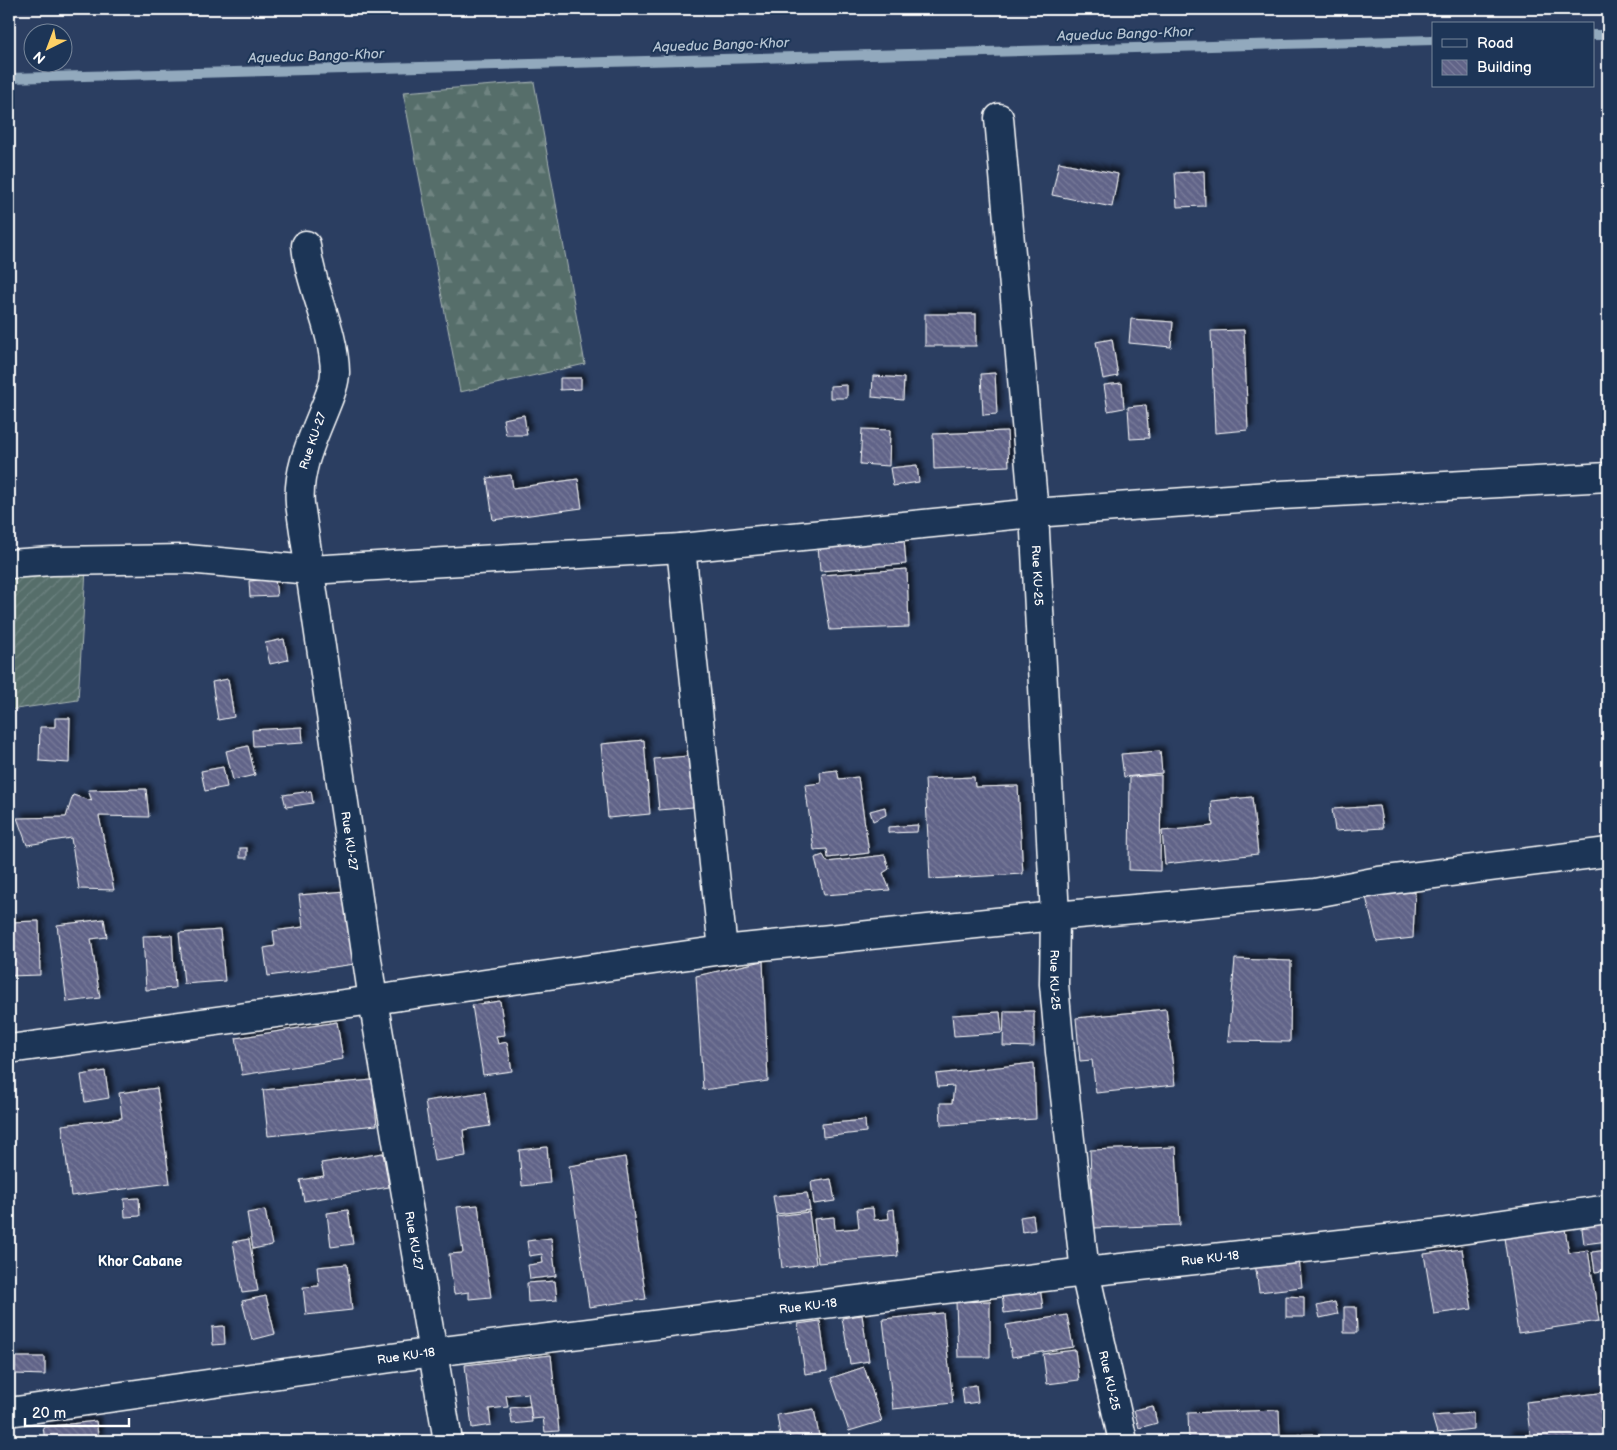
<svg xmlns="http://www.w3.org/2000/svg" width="1617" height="1450" viewBox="0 0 1617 1450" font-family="'Balsamiq Sans',sans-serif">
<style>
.forest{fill:url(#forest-firs);stroke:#aab6b5}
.garden{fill:url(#garden-furrows);stroke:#aab6b5}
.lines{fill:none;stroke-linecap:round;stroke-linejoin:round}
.stream{stroke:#92a9bd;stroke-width:10}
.building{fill:url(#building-back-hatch);stroke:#fff;filter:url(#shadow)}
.minor-casing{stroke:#fff;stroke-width:31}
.minor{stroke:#1d3557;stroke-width:28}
.labels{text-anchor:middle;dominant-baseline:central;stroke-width:4;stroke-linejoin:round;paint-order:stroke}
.street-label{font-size:12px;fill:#fff;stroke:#1d3557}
.water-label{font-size:14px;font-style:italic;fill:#b6c5d3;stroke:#1d3557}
.neighbourhood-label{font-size:14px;font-weight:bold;fill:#fff;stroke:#1d3557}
</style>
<defs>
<pattern id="forest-firs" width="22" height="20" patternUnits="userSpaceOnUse" patternTransform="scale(1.25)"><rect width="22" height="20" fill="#566e6b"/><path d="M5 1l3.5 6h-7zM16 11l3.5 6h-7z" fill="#6f8481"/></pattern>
<pattern id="garden-furrows" width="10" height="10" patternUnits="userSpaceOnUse" patternTransform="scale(1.25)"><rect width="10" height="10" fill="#566e6b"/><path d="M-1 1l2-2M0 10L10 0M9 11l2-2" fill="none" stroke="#6f8481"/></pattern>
<pattern id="building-back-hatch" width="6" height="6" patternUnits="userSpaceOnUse" patternTransform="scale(1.25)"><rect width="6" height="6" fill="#616488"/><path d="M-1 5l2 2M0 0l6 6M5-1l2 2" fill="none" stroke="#797b9a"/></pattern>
<filter id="shadow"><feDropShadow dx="4.5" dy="-4.5" stdDeviation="2.5" flood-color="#0009"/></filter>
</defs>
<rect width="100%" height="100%" fill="#2b3e61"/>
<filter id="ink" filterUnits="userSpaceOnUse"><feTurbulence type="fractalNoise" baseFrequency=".02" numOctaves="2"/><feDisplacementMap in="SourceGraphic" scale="10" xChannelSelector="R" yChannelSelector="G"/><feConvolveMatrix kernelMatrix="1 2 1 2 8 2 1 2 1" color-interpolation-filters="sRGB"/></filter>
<g filter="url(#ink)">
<path class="forest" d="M534,82L585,364L460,392L403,92Z"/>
<path class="garden" d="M9,570H86L78,700L9,710Z"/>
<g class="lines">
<g class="stream">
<path d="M1593,35H1608"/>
<path d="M9,78L1433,40"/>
</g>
</g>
<g class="building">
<path d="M1059,162L1118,174L1112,207L1052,195Z"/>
<path d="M1204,171L1205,206L1177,207L1175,173Z"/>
<rect x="925" y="314" width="51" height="32"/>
<path d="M1131,319L1173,322L1171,347L1129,343Z"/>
<path d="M1244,330L1248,430L1215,433L1211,331Z"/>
<path d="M1112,339L1118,376L1103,379L1096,342Z"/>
<path d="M995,373L997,414L983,415L981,374Z"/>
<path d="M873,376L904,378L903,400L872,397Z"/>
<path d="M560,378H581V389L560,390Z"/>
<path d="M1122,383L1124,408L1108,411L1104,385Z"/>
<path d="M847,385V398H830V386Z"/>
<path d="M1146,405L1149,438L1130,439L1128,407Z"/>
<path d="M524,415L527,435H506L503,419Z"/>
<path d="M862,429L890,430L889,466L860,464Z"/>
<path d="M1007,431L1009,466L934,469L933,434Z"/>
<path d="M917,465L919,482L893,486L890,468Z"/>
<path d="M511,475L513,488L578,479L582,508L493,520L487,478Z"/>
<path d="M904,539L906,564L820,571L818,545Z"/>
<path d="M907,569L909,627L830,630L821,575Z"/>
<path d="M275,579L277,596L250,597L249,581Z"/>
<path d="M284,639L288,660L270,664L265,643Z"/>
<path d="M228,679L234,717L218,720L212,682Z"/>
<path d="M55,718H70L69,763L39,761L40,727H55Z"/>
<path d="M302,727L303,743L253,746L252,730Z"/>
<path d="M644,740L650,814L608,818L601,744Z"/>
<path d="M248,746L255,775L233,780L226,751Z"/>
<path d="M1160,751L1162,773L1124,777L1121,754Z"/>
<path d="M688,756L693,807L659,810L654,759Z"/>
<path d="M223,767L227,787L205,791L201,771Z"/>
<path d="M837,770L839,779L858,777L869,853L828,858L827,849L814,850L805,785L821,783L820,772Z"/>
<path d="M1161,775L1160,871L1129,870L1130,777Z"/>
<path d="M974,777L975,787L1018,786L1023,874L930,879L925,779Z"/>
<path d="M146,789L149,817L99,816L114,890L79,889L71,838L27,845L17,818L66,817L73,795L92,801L88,790Z"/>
<path d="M311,791L313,803L286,807L283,795Z"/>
<path d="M1252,797L1258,854L1165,864L1162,831L1213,826L1211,801Z"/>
<path d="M1379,806L1383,828L1335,831L1332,809Z"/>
<path d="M885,807L886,815L873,821L870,811Z"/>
<path d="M918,825L917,832L888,833V827Z"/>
<rect x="240" y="848" width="7" height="10"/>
<path d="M823,855L827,862L885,855L889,869L883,873L890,890L824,895L815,858Z"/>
<path d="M346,891L355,964L268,976L264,948L275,946L273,931L303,927L299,895Z"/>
<path d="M1415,892L1413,938L1377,942L1365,893Z"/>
<path d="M104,919L107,937L91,939L100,998L67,1002L57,925Z"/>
<path d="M39,921L40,975L9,976V922Z"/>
<path d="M220,930L225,981L184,984L179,933Z"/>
<path d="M172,935L175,988L146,990L143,936Z"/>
<path d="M1235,959L1291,961L1290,1042L1228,1041Z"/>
<path d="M763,961L768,1081L703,1090L696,976Z"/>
<path d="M500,1001L505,1035L496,1036L498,1044L507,1042L512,1071L483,1075L472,1005Z"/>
<path d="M1166,1009L1175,1085L1096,1093L1092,1060L1080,1061L1076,1018Z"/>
<path d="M1004,1011H1034V1047L1003,1046Z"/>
<path d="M1000,1012L1002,1033L954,1036L952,1015Z"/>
<path d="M337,1022L343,1059L242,1075L236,1038Z"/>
<path d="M1034,1063L1036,1119L941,1125L940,1103H952L954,1086L938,1087L936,1074Z"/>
<path d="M105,1071L109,1098L85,1102L81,1075Z"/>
<path d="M372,1080L377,1125L268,1136L263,1090Z"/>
<path d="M157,1088L170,1183L71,1196L62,1125L122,1118L119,1093Z"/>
<path d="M485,1092L490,1126L463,1130L466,1156L434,1161L425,1101Z"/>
<path d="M865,1120L866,1132L823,1137L822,1124Z"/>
<path d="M547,1147L550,1183L522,1186L519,1150Z"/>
<path d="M1176,1147L1180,1225L1093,1228L1090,1150Z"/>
<path d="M383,1153L389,1187L304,1201L300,1180L324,1176L321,1163Z"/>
<path d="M625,1157L646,1299L589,1307L569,1166Z"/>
<path d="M831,1179L835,1201L814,1204L811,1182Z"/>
<path d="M807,1193L810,1210L776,1214L773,1196Z"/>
<path d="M139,1198L140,1216L125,1217L124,1199Z"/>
<path d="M478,1205L491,1297L469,1299V1292L454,1294L449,1254L463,1253L457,1207Z"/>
<path d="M873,1208L874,1220L889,1219L888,1210L894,1209L898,1256L818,1263L814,1219L834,1217L835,1230L859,1228L857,1209Z"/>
<path d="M265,1210L272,1245L253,1249L247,1213Z"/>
<path d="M348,1210L353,1244L331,1247L327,1213Z"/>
<path d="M809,1212L816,1264L782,1268L776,1216Z"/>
<path d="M1033,1215L1035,1230L1022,1232L1020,1217Z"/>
<path d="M1608,1218V1241L1584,1244L1581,1221Z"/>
<path d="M1564,1223L1569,1253L1588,1250L1599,1321L1518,1333L1503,1231Z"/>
<path d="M551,1238L556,1276L530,1279L528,1265L543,1263L542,1254L529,1256L527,1241Z"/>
<path d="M249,1239L258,1291L242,1293L233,1242Z"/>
<path d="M1462,1249L1472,1309L1434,1314L1424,1254Z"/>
<path d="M1608,1250V1270L1595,1272L1592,1252Z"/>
<path d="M1299,1259L1302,1287L1259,1292L1255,1263Z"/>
<path d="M347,1264L352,1310L306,1315L303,1287L319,1286L317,1267Z"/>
<path d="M555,1281L557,1300L528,1302L527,1283Z"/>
<path d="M1040,1288L1043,1308L1004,1313L1002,1293Z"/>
<path d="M266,1296L275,1334L252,1340L242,1301Z"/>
<path d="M1286,1296L1304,1297V1317H1286Z"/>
<path d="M990,1301V1357H958L956,1302Z"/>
<path d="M1335,1302L1338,1314L1320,1318L1317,1306Z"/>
<path d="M1344,1307H1356L1357,1333H1344Z"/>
<path d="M943,1313L953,1403L893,1409L883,1319Z"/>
<path d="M862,1315L869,1361L850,1364L842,1318Z"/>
<path d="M1067,1315L1073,1347L1012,1357L1006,1325Z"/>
<path d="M820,1321L827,1371L805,1374L798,1324Z"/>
<path d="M224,1326L225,1344L213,1345L212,1327Z"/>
<path d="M1075,1350L1079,1380L1047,1384L1043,1354Z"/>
<path d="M551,1355L559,1431L545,1432L543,1418L532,1419L528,1393L506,1395L508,1407L489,1409L491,1425L472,1428L465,1365Z"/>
<path d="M15,1357H45V1375L15,1374Z"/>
<path d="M864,1367L882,1421L849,1431L831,1378Z"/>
<path d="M976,1385L978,1402L964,1404L962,1387Z"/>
<path d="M1607,1392L1608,1441H1531L1526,1402Z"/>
<path d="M530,1406L532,1422L512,1424L510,1408Z"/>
<path d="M1153,1406L1157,1423L1139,1428L1134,1410Z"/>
<path d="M814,1409L820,1441H790L789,1433L780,1435L777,1415Z"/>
<path d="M1279,1410L1280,1435L1314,1434V1441H1189L1188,1413Z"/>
<path d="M1473,1413V1429L1437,1433L1432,1416Z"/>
<path d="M96,1421L99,1441H45L43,1427Z"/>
<path d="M1508,1435L1527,1436L1526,1441H1507Z"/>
</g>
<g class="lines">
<defs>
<g id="minor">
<path id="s1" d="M999,118L1034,513L1055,916L1054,984L1060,1052L1085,1272L1123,1441"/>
<path id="s2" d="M306,245C310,287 334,328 335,372C335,383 330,395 326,405C313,438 297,469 300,504L373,1000L448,1441"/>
<path d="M681,548L723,950"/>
<path d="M9,564L52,561L187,559L310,570L681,548L1034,513L1281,495L1608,477"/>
<path d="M9,1049L373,1000L723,950L1055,916L1315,893L1379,881L1608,852"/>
<path id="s3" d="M9,1412L434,1352L1085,1272L1432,1234L1608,1209"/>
</g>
</defs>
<use href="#minor" class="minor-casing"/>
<use href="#minor" class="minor"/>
</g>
</g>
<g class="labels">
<g class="street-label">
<text transform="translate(313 441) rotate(-71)">Rue KU-27</text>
<text stroke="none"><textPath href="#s1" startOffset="459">Rue KU-25</textPath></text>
<text stroke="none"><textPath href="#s2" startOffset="609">Rue KU-27</textPath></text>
<text stroke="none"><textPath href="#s1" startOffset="864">Rue KU-25</textPath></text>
<text stroke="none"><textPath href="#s2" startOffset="1014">Rue KU-27</textPath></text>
<text stroke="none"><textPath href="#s3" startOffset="1211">Rue KU-18</textPath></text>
<text stroke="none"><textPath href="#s3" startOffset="806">Rue KU-18</textPath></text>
<text stroke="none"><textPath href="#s3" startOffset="401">Rue KU-18</textPath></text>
<text stroke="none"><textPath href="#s1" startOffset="1269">Rue KU-25</textPath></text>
</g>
<g class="water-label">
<text transform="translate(1125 34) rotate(-2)">Aqueduc Bango-Khor</text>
<text transform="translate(721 45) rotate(-2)">Aqueduc Bango-Khor</text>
<text transform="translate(316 56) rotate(-2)">Aqueduc Bango-Khor</text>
</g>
<g class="neighbourhood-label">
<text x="140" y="1261">Khor Cabane</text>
</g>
</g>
<rect width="1617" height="1450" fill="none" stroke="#1d3557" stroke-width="30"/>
<rect x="15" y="15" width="1587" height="1420" fill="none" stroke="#fff" stroke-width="2" filter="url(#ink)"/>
<rect x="1432" y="22" width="162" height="65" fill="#1d3557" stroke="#77869a"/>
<rect x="1442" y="39" width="25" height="8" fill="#1d3557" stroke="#77869a"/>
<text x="1477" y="48" font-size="15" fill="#ffffff">Road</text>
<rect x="1442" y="60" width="25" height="15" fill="url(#building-back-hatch)" stroke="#77869a"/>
<text x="1477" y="72" font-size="15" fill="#ffffff">Building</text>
<g transform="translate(48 48) rotate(222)"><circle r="24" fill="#1d3557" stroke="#77869a"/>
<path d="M0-4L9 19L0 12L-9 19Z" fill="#ffd166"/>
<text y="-8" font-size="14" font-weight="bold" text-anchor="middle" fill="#ffffff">N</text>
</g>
<path d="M25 1418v8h104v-8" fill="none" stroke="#ffffff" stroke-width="2.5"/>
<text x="32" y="1418" font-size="15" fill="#ffffff" stroke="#1d3557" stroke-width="4" paint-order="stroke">20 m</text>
</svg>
